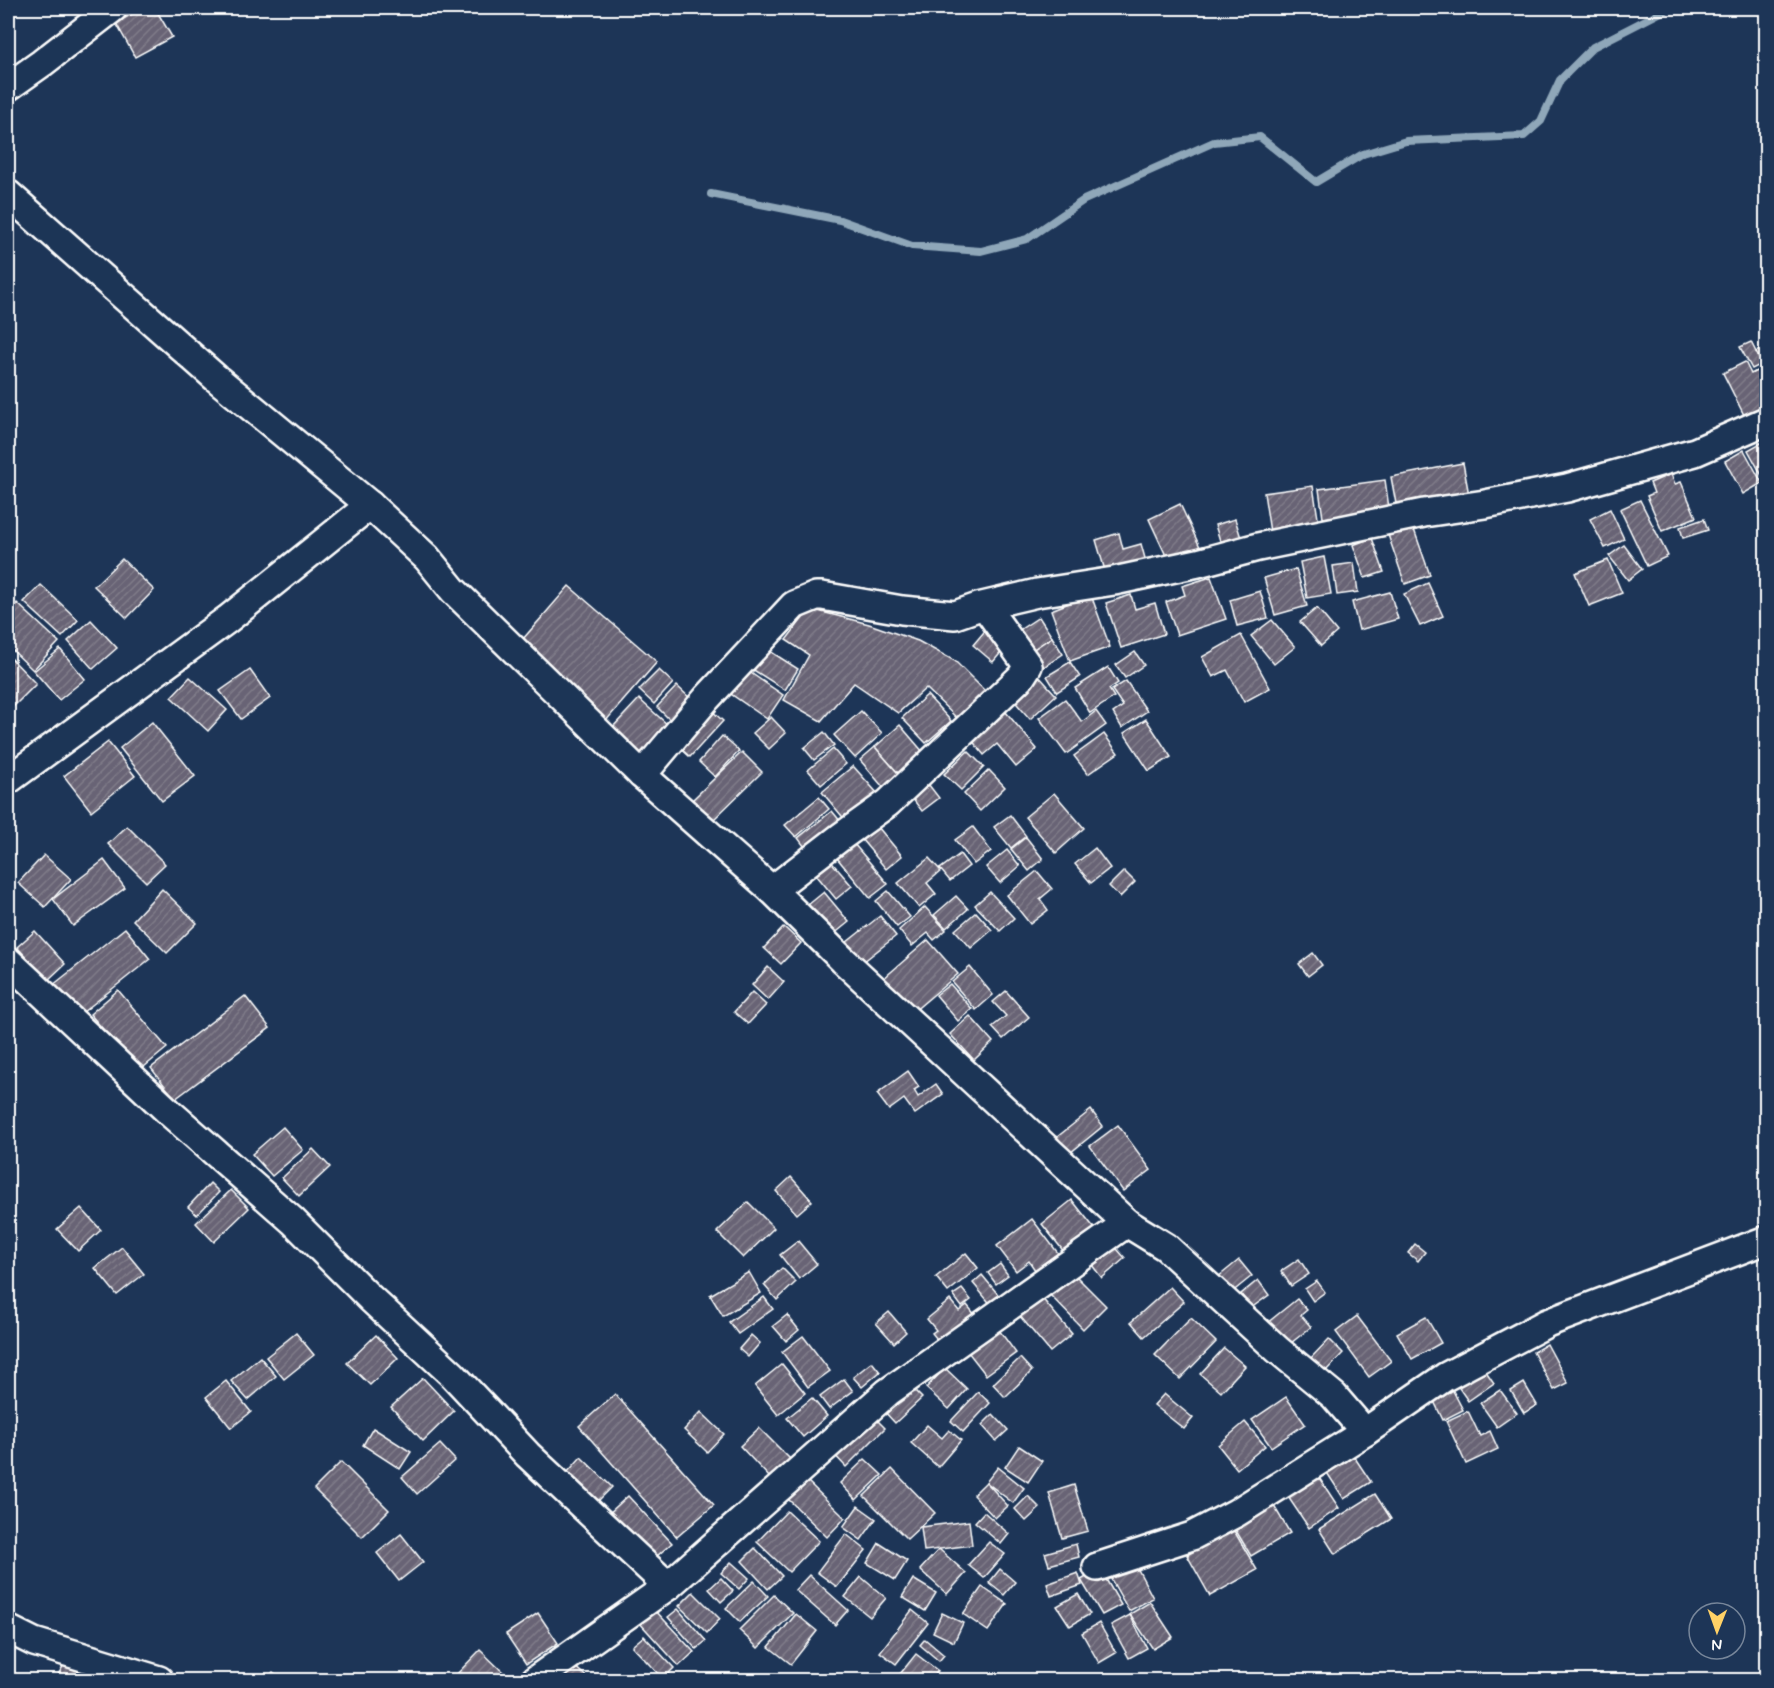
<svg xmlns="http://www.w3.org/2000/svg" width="1774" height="1688" viewBox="0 0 1774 1688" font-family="Mynerve,sans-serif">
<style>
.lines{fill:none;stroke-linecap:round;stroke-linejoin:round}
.stream{stroke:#8fa7b9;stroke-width:8}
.building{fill:url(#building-hatch);stroke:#fff;stroke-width:1.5}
.minor-casing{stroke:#fff;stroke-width:32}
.minor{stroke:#1d3557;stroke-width:27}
</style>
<defs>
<pattern id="building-hatch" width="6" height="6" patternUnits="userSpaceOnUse" patternTransform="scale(1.5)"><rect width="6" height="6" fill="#686474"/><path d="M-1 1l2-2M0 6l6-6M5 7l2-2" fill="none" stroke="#7f7b89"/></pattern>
</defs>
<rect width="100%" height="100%" fill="#1d3557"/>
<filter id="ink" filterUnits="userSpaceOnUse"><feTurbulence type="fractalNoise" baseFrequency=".0167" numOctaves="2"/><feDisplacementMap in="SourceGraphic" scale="12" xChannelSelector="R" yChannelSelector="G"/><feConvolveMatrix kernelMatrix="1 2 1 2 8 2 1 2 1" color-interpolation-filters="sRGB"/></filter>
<g filter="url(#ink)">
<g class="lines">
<path class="stream" d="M711,194L840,220L912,246L981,251L1027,239L1084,200L1214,142L1260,137L1316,182L1363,154L1406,141L1524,136L1541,121L1560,80L1593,47L1669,8"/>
</g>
<g class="building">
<path d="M143,8H155L172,37L135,57L116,23Z"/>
<path d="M1751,342L1762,364L1752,369L1740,347Z"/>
<path d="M1766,346V371L1756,352Z"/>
<path d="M1745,362L1751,374L1760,369L1766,382V407L1745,417L1723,373Z"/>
<path d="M1766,440V481H1765L1748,450Z"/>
<path d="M1744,450L1762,483L1743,494L1725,461Z"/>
<path d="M1463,463L1469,495L1397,509L1391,477Z"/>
<path d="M1671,474L1675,484L1681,482L1696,517L1662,531L1647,496L1654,493L1650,483Z"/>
<path d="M1385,480L1389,508L1323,518L1319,489Z"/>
<path d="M1313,486L1319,525L1270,532L1264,493Z"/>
<path d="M1640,500L1668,556L1647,566L1620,509Z"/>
<path d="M1180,504L1200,547L1169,562L1149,519Z"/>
<path d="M1610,509L1624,539L1605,548L1590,519Z"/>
<path d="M1235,519L1243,544L1223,550L1215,525Z"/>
<path d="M1704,519L1708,530L1683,538L1680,527Z"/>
<path d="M1411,521L1430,575L1405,584L1386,529Z"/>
<path d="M1119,533L1123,549L1141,544L1146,562L1106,574L1096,540Z"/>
<path d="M1372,538L1384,572L1365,578L1353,545Z"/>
<path d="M1624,545L1642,569L1628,580L1609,556Z"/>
<path d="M1324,557L1331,594L1307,598L1300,562Z"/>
<path d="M122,559L154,590L127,618L94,586Z"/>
<path d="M1608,560L1622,593L1589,606L1575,573Z"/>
<path d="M1354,563L1358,592L1337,595L1333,566Z"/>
<path d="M1296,569L1307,606L1275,615L1264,578Z"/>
<path d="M1211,577L1226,619L1177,635L1166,602L1185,595L1182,586Z"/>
<path d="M1428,583L1443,616L1420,626L1404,594Z"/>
<path d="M41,585L78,620L62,637L24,602Z"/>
<path d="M569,586L657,662L604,723L516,647Z"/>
<path d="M1260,591L1268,618L1237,626L1230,600Z"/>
<path d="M1390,592L1398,619L1359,630L1352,602Z"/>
<path d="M1091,595L1110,647L1070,661L1051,610Z"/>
<path d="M1131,595L1135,609L1155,603L1164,634L1121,648L1106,603Z"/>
<path d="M17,603L59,642L33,670L8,646V613Z"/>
<path d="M1317,608L1337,632L1321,646L1300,622Z"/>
<path d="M810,609L869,624L918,641L955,661L991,697L963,724L926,688L898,713L854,683L821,721L784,700L809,655L786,640Z"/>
<path d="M1039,617L1052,637L1028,653L1015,633Z"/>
<path d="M91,620L117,648L93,669L68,641Z"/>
<path d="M1272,620L1295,647L1274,664L1251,636Z"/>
<path d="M989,626L1009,643L993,662L973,645Z"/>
<path d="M1241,635L1270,688L1244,702L1227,670L1213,677L1202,657Z"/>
<path d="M1052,637L1063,654L1042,668L1031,651Z"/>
<path d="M765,648L798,669L785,690L752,669Z"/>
<path d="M60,649L85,679L59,700L34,671Z"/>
<path d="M1135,652L1144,665L1125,678L1116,665Z"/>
<path d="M8,655L36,684L10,710L8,708Z"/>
<path d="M1070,662L1080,677L1057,692L1047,676Z"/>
<path d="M1108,667L1118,683L1109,689L1114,697L1090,713L1075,688Z"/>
<path d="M745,669L783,695L767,719L728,692Z"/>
<path d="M250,670L270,698L241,719L220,691Z"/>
<path d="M659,670L673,683L654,704L639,690Z"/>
<path d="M1037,674L1056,695L1030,719L1011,697Z"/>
<path d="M190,677L227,710L208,731L171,697Z"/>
<path d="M1126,681L1147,711L1122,728L1113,713L1123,706L1112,690Z"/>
<path d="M677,686L692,700L672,722L657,707Z"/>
<path d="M927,695L951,721L926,743L902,718Z"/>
<path d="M639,699L668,725L640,755L611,729Z"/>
<path d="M1065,699L1082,722L1096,711L1106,725L1066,754L1039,718Z"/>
<path d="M1000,705L1037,749L1016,767L997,744L984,755L966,733Z"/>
<path d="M709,708L723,721L690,757L676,744Z"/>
<path d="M861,711L882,733L855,758L834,735Z"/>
<path d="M771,717L786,733L769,749L753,733Z"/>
<path d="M1146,719L1171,757L1149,771L1124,733Z"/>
<path d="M152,722L195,776L162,801L120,748Z"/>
<path d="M900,725L929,759L904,780L875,747Z"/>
<path d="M824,732L834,745L814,760L804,748Z"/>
<path d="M1104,734L1118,753L1088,774L1074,756Z"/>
<path d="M722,736L739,751L715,777L699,762Z"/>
<path d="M108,742L135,776L91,811L64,776Z"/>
<path d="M875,747L904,780L888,793L860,760Z"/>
<path d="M833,749L846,764L821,785L808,770Z"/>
<path d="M968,751L984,767L961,790L944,774Z"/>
<path d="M742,752L762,772L713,820L692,800Z"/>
<path d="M853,766L878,794L846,821L822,792Z"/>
<path d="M989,770L1005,787L980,811L964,794Z"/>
<path d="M922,776L939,798L922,811L905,789Z"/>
<path d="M1054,793L1084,828L1056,853L1025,817Z"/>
<path d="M819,797L829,809L796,837L785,825Z"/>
<path d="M832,811L845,827L810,854L798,838Z"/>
<path d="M1010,815L1026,836L1011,848L994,827Z"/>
<path d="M127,826L165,864L146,882L108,844Z"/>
<path d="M878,827L902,856L886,869L862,840Z"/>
<path d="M973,827L991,851L974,864L955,840Z"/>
<path d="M1026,837L1043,859L1029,871L1011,849Z"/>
<path d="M854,844L888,884L870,898L837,858Z"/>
<path d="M1095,848L1110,868L1091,883L1075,864Z"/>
<path d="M1007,850L1020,866L1000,883L986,867Z"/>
<path d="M960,854L969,866L950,881L940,869Z"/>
<path d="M44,855L71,879L45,907L18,883Z"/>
<path d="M828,858L852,886L836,899L813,871Z"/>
<path d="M929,858L941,871L927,883L936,894L919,908L898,883Z"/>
<path d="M104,860L125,888L73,926L53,899Z"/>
<path d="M1037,871L1052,889L1040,899L1048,910L1030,924L1007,895Z"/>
<path d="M1124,871L1135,882L1120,897L1109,886Z"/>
<path d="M162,889L197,923L167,953L133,920Z"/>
<path d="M888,891L910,917L897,927L876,901Z"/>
<path d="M824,892L849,922L828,939L803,909Z"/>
<path d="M990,892L1014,918L1000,931L975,905Z"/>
<path d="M956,896L968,909L946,928L934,915Z"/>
<path d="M925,907L946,930L934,940L928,933L912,946L899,930Z"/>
<path d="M976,912L992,930L971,948L955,930Z"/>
<path d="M880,916L896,936L863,962L847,942Z"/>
<path d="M784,927L801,943L781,964L764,948Z"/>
<path d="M125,928L150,959L73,1020L48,989Z"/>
<path d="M35,931L65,964L48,980L17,947Z"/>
<path d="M928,940L958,974L913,1012L884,978Z"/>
<path d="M1313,953L1322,965L1308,976L1299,964Z"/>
<path d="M768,967L784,982L768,1000L752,985Z"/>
<path d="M970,967L993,995L976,1010L952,982Z"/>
<path d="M950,984L972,1009L958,1021L936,995Z"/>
<path d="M118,990L167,1048L139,1071L90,1014Z"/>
<path d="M1006,991L1029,1017L1003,1039L992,1027L1006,1016L993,1002Z"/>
<path d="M752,992L766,1005L748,1024L734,1012Z"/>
<path d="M245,996L270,1028L175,1099L151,1068Z"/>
<path d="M970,1016L993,1042L974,1060L950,1034Z"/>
<path d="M908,1071L919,1087L914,1090L918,1097L936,1084L943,1094L915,1114L904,1099L889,1110L877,1094Z"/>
<path d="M1091,1110L1103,1126L1070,1153L1057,1137Z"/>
<path d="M1118,1125L1151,1170L1123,1191L1090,1146Z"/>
<path d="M283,1127L303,1150L272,1176L252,1154Z"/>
<path d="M313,1149L330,1167L299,1196L282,1178Z"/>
<path d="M791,1177L812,1201L797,1214L776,1191Z"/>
<path d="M210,1183L219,1192L197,1215L188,1207Z"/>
<path d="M231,1190L249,1208L214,1242L196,1223Z"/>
<path d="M1072,1200L1095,1229L1065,1253L1042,1224Z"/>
<path d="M748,1202L774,1228L743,1258L717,1232Z"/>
<path d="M81,1208L101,1230L78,1251L57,1229Z"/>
<path d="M1032,1219L1058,1253L1035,1270L1029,1261L1016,1271L997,1246Z"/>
<path d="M798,1241L817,1264L799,1279L780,1255Z"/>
<path d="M1110,1241L1125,1258L1102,1278L1088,1260Z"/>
<path d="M1415,1244L1425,1252L1418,1261L1408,1253Z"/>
<path d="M122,1247L144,1274L117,1295L95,1268Z"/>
<path d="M966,1253L978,1268L948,1292L936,1277Z"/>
<path d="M1299,1259L1309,1274L1291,1286L1281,1271Z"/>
<path d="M1239,1260L1252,1276L1231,1293L1218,1277Z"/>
<path d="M1000,1264L1008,1275L996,1284L988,1273Z"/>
<path d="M782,1268L796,1282L777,1300L764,1285Z"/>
<path d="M749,1272L761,1293L723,1316L710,1295Z"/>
<path d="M1073,1273L1106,1306L1083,1329L1050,1295Z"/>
<path d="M982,1275L1001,1298L992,1306L973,1283Z"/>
<path d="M1258,1280L1269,1295L1251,1308L1241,1294Z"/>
<path d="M1317,1281L1325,1292L1313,1301L1305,1289Z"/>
<path d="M1170,1287L1184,1302L1144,1337L1131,1322Z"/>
<path d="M962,1289L971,1300L962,1307L953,1295Z"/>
<path d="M764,1297L773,1309L738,1334L729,1322Z"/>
<path d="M1041,1297L1072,1334L1050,1352L1019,1315Z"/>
<path d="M1297,1299L1307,1310L1301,1315L1311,1327L1286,1347L1267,1323Z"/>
<path d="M950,1300L959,1311L967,1305L976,1316L941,1344L932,1333L936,1330L927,1319Z"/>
<path d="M889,1312L906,1332L894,1343L876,1323Z"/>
<path d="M787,1315L799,1330L786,1341L773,1326Z"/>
<path d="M1357,1316L1391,1361L1369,1377L1336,1332Z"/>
<path d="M1426,1317L1441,1343L1412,1359L1397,1333Z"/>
<path d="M1191,1318L1216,1342L1180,1379L1155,1355Z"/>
<path d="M999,1330L1016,1353L986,1375L968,1352Z"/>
<path d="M296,1333L314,1355L284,1379L266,1357Z"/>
<path d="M376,1335L398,1358L370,1385L347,1363Z"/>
<path d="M751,1335L760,1343L748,1357L739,1349Z"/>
<path d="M803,1336L830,1371L808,1387L782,1352Z"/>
<path d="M1329,1339L1343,1353L1323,1374L1309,1360Z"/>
<path d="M1547,1344L1568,1383L1554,1390L1533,1352Z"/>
<path d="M1224,1348L1245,1366L1221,1392L1200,1374Z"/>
<path d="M260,1357L276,1376L248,1400L231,1381Z"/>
<path d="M1020,1358L1032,1371L1005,1397L993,1384Z"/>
<path d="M872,1362L880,1372L862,1387L853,1377Z"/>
<path d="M782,1364L805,1393L778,1415L755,1386Z"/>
<path d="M1483,1367L1494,1383L1468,1401L1457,1385Z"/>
<path d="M945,1368L967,1389L949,1409L926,1388Z"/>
<path d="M423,1378L454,1411L423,1441L391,1407Z"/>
<path d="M844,1379L853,1391L829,1409L820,1397Z"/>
<path d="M226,1381L251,1412L231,1428L206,1397Z"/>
<path d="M1524,1383L1537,1405L1524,1413L1511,1391Z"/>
<path d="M909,1385L922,1398L895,1423L883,1410Z"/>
<path d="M1451,1387L1463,1410L1443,1420L1432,1397Z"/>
<path d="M1500,1390L1517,1413L1497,1427L1480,1403Z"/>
<path d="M978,1392L990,1403L963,1432L951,1421Z"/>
<path d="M615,1394L714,1505L677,1537L579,1426Z"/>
<path d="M1164,1394L1193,1418L1184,1429L1154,1405Z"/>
<path d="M1286,1397L1305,1424L1271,1447L1252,1420Z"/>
<path d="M812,1398L827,1416L803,1437L787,1418Z"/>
<path d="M1468,1411L1480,1436L1490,1431L1498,1449L1466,1464L1446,1421Z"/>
<path d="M701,1412L724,1434L707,1452L684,1430Z"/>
<path d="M869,1412L885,1428L846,1467L830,1450Z"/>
<path d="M993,1414L1008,1430L996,1441L982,1425Z"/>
<path d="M1245,1422L1265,1446L1237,1469L1218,1445Z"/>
<path d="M927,1425L942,1438L949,1430L961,1440L938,1467L911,1443Z"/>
<path d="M373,1428L411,1452L400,1469L363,1445Z"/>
<path d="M759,1428L791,1460L771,1479L740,1446Z"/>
<path d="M440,1444L455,1460L417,1494L402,1477Z"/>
<path d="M1019,1446L1042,1461L1028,1482L1005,1467Z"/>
<path d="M1349,1449L1371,1482L1344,1499L1322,1465Z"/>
<path d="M581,1457L612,1487L596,1503L566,1474Z"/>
<path d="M865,1459L882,1475L856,1500L840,1483Z"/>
<path d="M341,1462L389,1510L362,1537L314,1489Z"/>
<path d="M998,1467L1024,1488L1013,1503L986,1482Z"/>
<path d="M1312,1467L1339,1508L1309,1528L1282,1488Z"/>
<path d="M892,1469L935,1513L907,1539L864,1496Z"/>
<path d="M806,1480L845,1518L827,1537L788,1499Z"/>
<path d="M986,1482L1008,1506L995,1518L973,1495Z"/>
<path d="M1074,1485L1088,1531L1062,1538L1049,1493Z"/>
<path d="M1375,1494L1391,1519L1335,1554L1319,1529Z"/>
<path d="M628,1496L672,1543L650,1562L607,1515Z"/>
<path d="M1028,1496L1040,1508L1026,1521L1015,1509Z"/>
<path d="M1268,1496L1290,1533L1251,1556L1229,1519Z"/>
<path d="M858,1506L876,1519L861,1540L843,1527Z"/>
<path d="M787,1511L819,1541L789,1572L757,1542Z"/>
<path d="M984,1512L1009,1534L1001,1544L975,1522Z"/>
<path d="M969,1521L972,1545L924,1551L921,1527Z"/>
<path d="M1233,1529L1257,1570L1210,1596L1187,1555Z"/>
<path d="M401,1534L423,1562L399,1581L377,1553Z"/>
<path d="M846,1534L866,1550L837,1587L817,1572Z"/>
<path d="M989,1542L1005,1554L984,1578L968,1565Z"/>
<path d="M879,1543L907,1561L895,1580L867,1563Z"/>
<path d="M1076,1544L1079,1557L1049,1565L1045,1553Z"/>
<path d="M755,1548L782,1576L768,1589L742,1561Z"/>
<path d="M939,1549L966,1573L947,1594L920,1570Z"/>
<path d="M1132,1558L1153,1598L1129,1611L1107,1572Z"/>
<path d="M731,1562L749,1578L739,1589L721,1573Z"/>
<path d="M1000,1569L1015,1582L1004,1595L989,1583Z"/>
<path d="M1100,1569L1121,1605L1102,1615L1081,1580Z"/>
<path d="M1078,1573L1082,1585L1051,1596L1047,1584Z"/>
<path d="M809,1575L848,1610L835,1625L795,1590Z"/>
<path d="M861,1577L886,1598L870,1617L845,1597Z"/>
<path d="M721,1578L733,1591L721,1602L709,1589Z"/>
<path d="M913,1579L936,1593L925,1611L902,1597Z"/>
<path d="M754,1581L768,1596L740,1622L726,1608Z"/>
<path d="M982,1587L1007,1604L988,1631L963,1614Z"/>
<path d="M693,1592L720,1619L707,1633L679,1606Z"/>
<path d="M1078,1594L1090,1614L1070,1626L1057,1606Z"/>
<path d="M774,1595L793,1613L758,1648L739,1630Z"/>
<path d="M1150,1602L1173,1637L1153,1649L1130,1614Z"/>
<path d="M653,1608L694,1652L679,1666L638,1621Z"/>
<path d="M678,1609L706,1641L696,1649L668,1617Z"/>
<path d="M912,1610L928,1623L896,1664L880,1652Z"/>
<path d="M538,1613L558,1643L526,1664L506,1634Z"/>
<path d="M942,1613L963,1623L954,1642L933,1632Z"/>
<path d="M796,1614L817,1631L791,1664L769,1647Z"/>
<path d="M1130,1615L1147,1648L1129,1658L1111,1625Z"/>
<path d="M1099,1623L1116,1653L1099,1663L1082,1633Z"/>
<path d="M644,1636L674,1668L663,1679L632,1646Z"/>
<path d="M925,1639L944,1655L939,1661L920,1645Z"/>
<path d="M480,1650L505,1674L499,1680H463L457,1674Z"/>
<path d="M916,1654L938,1671L931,1680H898L896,1679Z"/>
<path d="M66,1661L98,1680H55Z"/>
<path d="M573,1665L590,1680H560Z"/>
<path d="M273,1672L284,1680H267Z"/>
</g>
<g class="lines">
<defs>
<g id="minor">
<path d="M8,87L42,63L113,8"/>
<path d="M8,194L216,378L370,505L427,558L453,590L642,775L772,890L843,960L1127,1223L1166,1247L1278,1350L1334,1396L1365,1432L1236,1513L1192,1536L1097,1567"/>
<path d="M642,775L707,698L794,605L816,596H822L902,610L955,615L978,607L1037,593L1114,581L1198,563L1258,547L1424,513L1485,504L1567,488L1695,452L1766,421"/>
<path d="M8,780L228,619L370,505"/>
<path d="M772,890L842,836L888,803L1021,677L1028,666L985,606"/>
<path d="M8,961L169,1112L293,1221L370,1298L453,1375L528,1455L668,1586"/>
<path d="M1365,1432L1445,1377L1547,1323L1766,1240"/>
<path d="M8,1629L34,1642L159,1680"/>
<path d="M535,1680L668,1586L888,1392L1127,1223"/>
</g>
</defs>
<use href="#minor" class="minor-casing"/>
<use href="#minor" class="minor"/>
</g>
</g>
<rect width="1774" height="1688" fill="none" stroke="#1d3557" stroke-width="30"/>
<rect x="15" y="15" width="1744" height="1658" fill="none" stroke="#fff" stroke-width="2" filter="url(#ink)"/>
<g transform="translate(1717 1631) rotate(181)"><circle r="28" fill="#1d3557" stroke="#77869a" stroke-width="1.5"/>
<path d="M0-4.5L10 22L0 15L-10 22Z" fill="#ffd166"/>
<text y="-9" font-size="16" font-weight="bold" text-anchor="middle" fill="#ffffff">N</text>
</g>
</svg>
